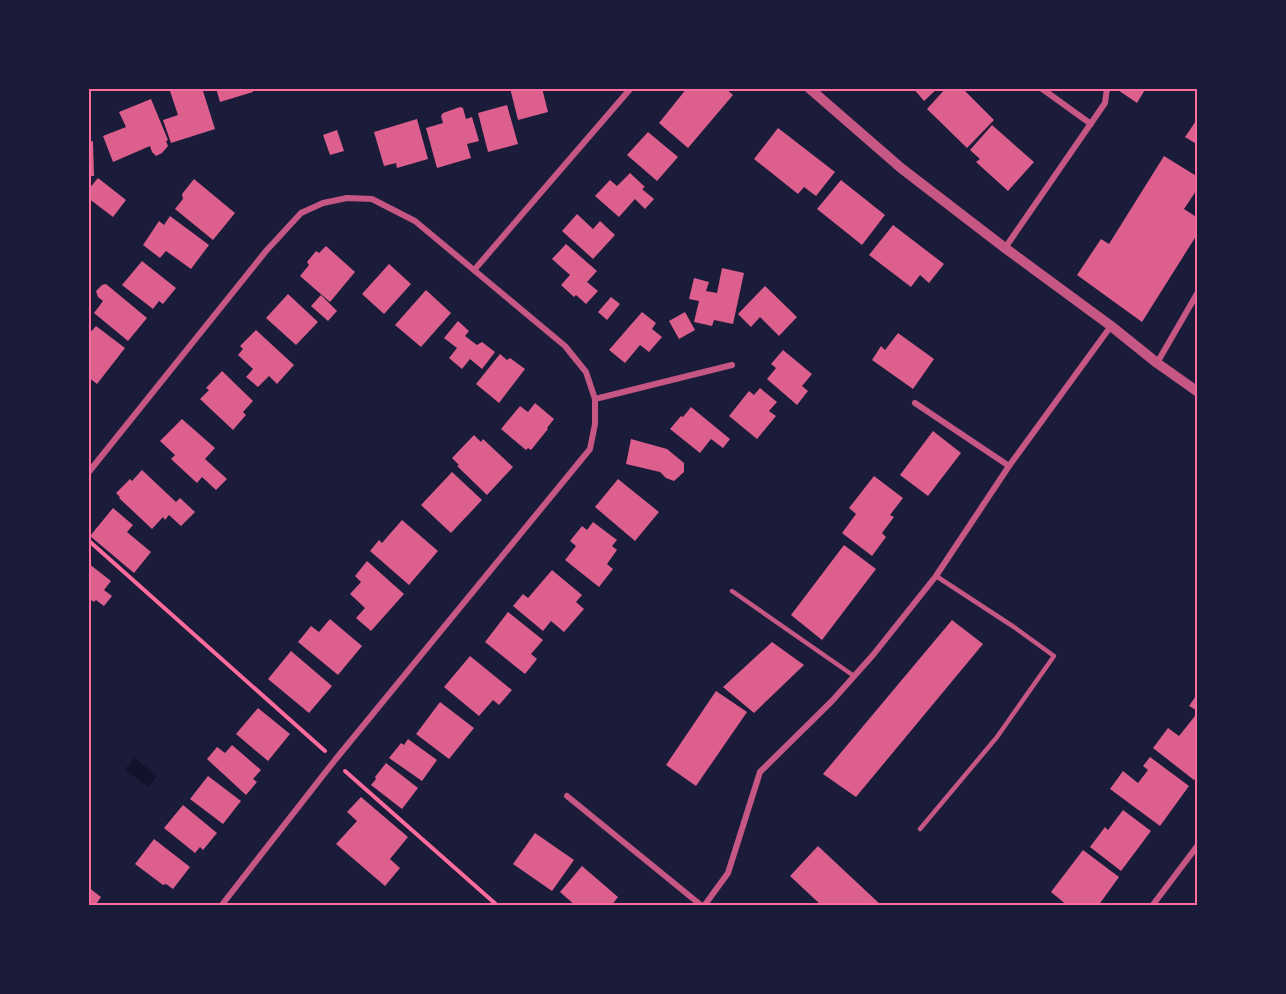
<svg xmlns="http://www.w3.org/2000/svg" width="1286" height="994" viewBox="0 0 1286 994" font-family="Mulish,sans-serif">
<style>
.water{fill:#12122b}
.building{fill:#dd5f8e}
.lines{fill:none;stroke-linecap:round;stroke-linejoin:round}
.path{stroke:#ff6b9d;stroke-width:4}
.service{stroke:#c65784;stroke-width:4.5}
.minor{stroke:#c65784;stroke-width:6}
.tertiary{stroke:#c65784;stroke-width:10}
.neatline{fill:none;stroke:#ff6b9d;stroke-width:2}
</style>
<rect width="100%" height="100%" fill="#1b1b3a"/>
<path class="water" d="M135,758L157,776L148,787L125,769Z"/>
<g class="building">
<path d="M169,88H202L215,129L171,143L163,120L178,115Z"/>
<path d="M216,88H252L253,92L220,102Z"/>
<path d="M510,88H542L548,112L518,120Z"/>
<path d="M687,88H725L733,95L688,148L659,123Z"/>
<path d="M913,88H938L924,101Z"/>
<path d="M946,88H962L994,120L967,148L927,109Z"/>
<path d="M1115,88H1146L1137,103Z"/>
<path d="M151,99L168,140L166,141L168,146L162,153L156,156L152,152L150,146L113,162L103,136L126,127L119,112Z"/>
<path d="M507,105L518,144L488,152L478,113Z"/>
<path d="M460,107L463,108L466,119L472,117L479,141L467,144L471,158L437,168L426,128L443,123L441,116L443,113Z"/>
<path d="M1198,118V145L1185,137Z"/>
<path d="M417,119L428,159L397,168L396,163L384,166L374,132Z"/>
<path d="M992,125L1034,162L1008,191L976,162L980,159L970,150Z"/>
<path d="M778,128L835,172L816,196L804,187L798,194L754,159Z"/>
<path d="M337,130L344,151L330,155L323,135Z"/>
<path d="M648,132L678,157L657,181L627,155Z"/>
<path d="M93,141L94,176H88V142Z"/>
<path d="M1164,156L1198,177V188L1184,209L1198,218V233L1142,322L1077,275L1101,239L1109,244Z"/>
<path d="M630,173L645,187L642,189L654,199L645,209L635,199L619,217L595,196L610,180L617,186Z"/>
<path d="M98,178L126,200L113,217L88,198V190Z"/>
<path d="M194,179L235,213L213,240L175,209L183,199L182,194Z"/>
<path d="M841,180L885,215L862,245L817,209Z"/>
<path d="M577,214L593,229L600,221L615,235L593,259L562,231Z"/>
<path d="M170,216L209,245L191,269L166,251L160,258L143,245L159,221L164,225Z"/>
<path d="M893,225L944,264L929,283L920,275L911,287L869,255Z"/>
<path d="M566,244L597,271L587,282L598,291L586,304L576,295L574,297L561,285L570,275L552,259Z"/>
<path d="M326,246L355,272L330,302L300,276L309,265L307,262L316,251L319,253Z"/>
<path d="M142,261L176,288L163,304L159,301L153,309L122,285Z"/>
<path d="M389,264L411,284L384,314L362,294Z"/>
<path d="M722,268L744,273L733,324L714,320L712,326L694,322L699,301L689,299L694,278L709,282L706,291L717,293Z"/>
<path d="M106,284L147,318L128,341L94,313L103,301L98,297L96,291L102,285Z"/>
<path d="M765,286L797,317L779,336L760,317L751,327L738,314Z"/>
<path d="M426,290L451,313L421,347L395,325Z"/>
<path d="M288,294L318,322L296,345L266,318Z"/>
<path d="M321,295L337,311L328,321L311,306Z"/>
<path d="M611,297L620,304L607,320L598,312Z"/>
<path d="M642,312L656,323L652,329L662,337L649,352L640,345L625,363L609,350Z"/>
<path d="M685,312L695,330L679,339L669,321Z"/>
<path d="M458,321L469,331L465,336L477,345L482,342L495,352L482,369L470,359L462,369L449,358L457,348L444,338Z"/>
<path d="M96,326L125,348L97,384L88,377V335Z"/>
<path d="M256,330L294,365L277,384L269,376L258,387L246,377L253,369L238,355L243,349L240,346Z"/>
<path d="M898,333L934,359L913,389L872,360L881,346L885,350Z"/>
<path d="M783,350L812,374L802,386L808,391L797,405L767,379L776,368L771,364Z"/>
<path d="M500,354L507,360L510,358L525,369L499,403L476,384Z"/>
<path d="M222,371L253,401L243,412L246,415L233,430L200,399L209,390L206,388Z"/>
<path d="M760,388L777,402L769,411L776,416L757,439L729,416L749,391L754,395Z"/>
<path d="M535,403L554,419L547,428L548,429L531,450L528,448L526,450L501,429L520,406L528,412Z"/>
<path d="M691,407L730,439L723,448L711,439L700,453L670,429L681,416L683,417Z"/>
<path d="M182,419L215,448L205,459L227,479L216,490L202,477L197,483L171,459L175,455L160,441Z"/>
<path d="M933,431L961,453L928,496L900,475Z"/>
<path d="M474,435L481,442L483,439L513,467L487,495L457,466L459,465L452,458Z"/>
<path d="M631,439L667,449L684,463V472L674,481L666,478L660,472L626,464Z"/>
<path d="M142,470L176,502L180,498L195,512L181,526L169,515L165,520L163,517L152,529L119,498L120,497L116,493L130,479L132,481Z"/>
<path d="M452,472L482,500L451,533L421,505Z"/>
<path d="M874,476L903,498L890,515L894,517L882,533L886,537L872,556L842,533L856,514L849,508Z"/>
<path d="M618,479L659,512L635,541L595,507Z"/>
<path d="M113,508L133,525L127,532L151,552L134,573L90,536Z"/>
<path d="M402,520L438,551L409,585L370,551L379,540L382,543Z"/>
<path d="M593,522L617,540L612,546L617,550L607,564L613,569L599,587L565,560L576,546L570,541L582,526L587,530Z"/>
<path d="M844,545L876,569L822,640L791,615Z"/>
<path d="M367,561L404,594L371,631L356,618L365,608L350,594L361,582L355,576Z"/>
<path d="M88,563L111,581L104,590L112,596L104,606L96,600L94,602L88,598Z"/>
<path d="M552,570L582,595L576,602L584,609L564,632L551,621L543,631L513,606L523,594L528,598Z"/>
<path d="M508,612L543,640L531,654L537,659L525,674L485,642Z"/>
<path d="M330,619L362,646L338,675L298,642L311,626L319,632Z"/>
<path d="M952,620L983,644L856,797L823,774Z"/>
<path d="M772,642L804,665L754,713L723,687Z"/>
<path d="M291,651L332,686L309,713L268,679Z"/>
<path d="M470,656L512,690L499,705L493,700L479,716L444,687Z"/>
<path d="M716,691L747,712L696,786L666,765Z"/>
<path d="M1198,693V711L1189,706Z"/>
<path d="M440,702L474,728L449,759L416,734Z"/>
<path d="M258,708L290,734L268,761L236,734Z"/>
<path d="M1195,716L1198,718V776L1194,780L1153,748L1168,728L1179,736Z"/>
<path d="M408,739L437,760L422,781L389,758L401,743L404,745Z"/>
<path d="M232,745L261,770L253,779L257,782L246,795L207,759L217,747L225,753Z"/>
<path d="M1150,757L1189,786L1160,826L1110,789L1123,771L1138,783L1148,770L1143,766Z"/>
<path d="M386,763L418,788L402,809L371,785L376,779L375,777Z"/>
<path d="M208,776L241,801L223,824L190,799Z"/>
<path d="M361,797L408,837L390,859L400,868L385,886L336,844L357,821L347,812Z"/>
<path d="M183,805L217,833L203,850L200,847L195,853L164,828Z"/>
<path d="M1123,810L1151,831L1121,871L1090,847L1105,827L1108,830Z"/>
<path d="M535,833L574,860L552,891L513,864Z"/>
<path d="M154,839L190,867L173,889L166,884L163,885L135,864Z"/>
<path d="M818,846L882,906H822L790,876Z"/>
<path d="M1083,850L1119,877L1098,906H1068L1051,892Z"/>
<path d="M582,866L618,897L611,906H576L560,892Z"/>
<path d="M88,887L101,897L95,906H88Z"/>
</g>
<g class="lines">
<g class="path">
<path d="M88,540L325,751"/>
<path d="M345,771L498,906"/>
</g>
<g class="service">
<path d="M732,591L854,676"/>
<path d="M920,829L997,737L1054,656L1014,627L936,576"/>
</g>
<g class="minor">
<path d="M1041,88L1091,124"/>
<path d="M1005,248L1105,103L1107,88"/>
<path d="M475,269L631,88"/>
<path d="M1157,363L1198,292"/>
<path d="M595,399L732,365"/>
<path d="M915,403L1009,466"/>
<path d="M88,473L266,251L301,213L323,203L347,198L372,199L415,221L565,346L586,372L595,399V424L590,449L335,760L221,906"/>
<path d="M567,796L702,906"/>
<path d="M704,906L728,873L760,772L832,701L873,655L936,576L1009,466L1111,326"/>
<path d="M1152,906L1198,845"/>
</g>
<path class="tertiary" d="M809,88L901,168L1005,248L1111,326L1157,363L1198,392"/>
</g>
<rect width="1286" height="994" fill="none" stroke="#1b1b3a" stroke-width="180"/>
<rect x="90" y="90" width="1106" height="814" class="neatline"/>
</svg>
